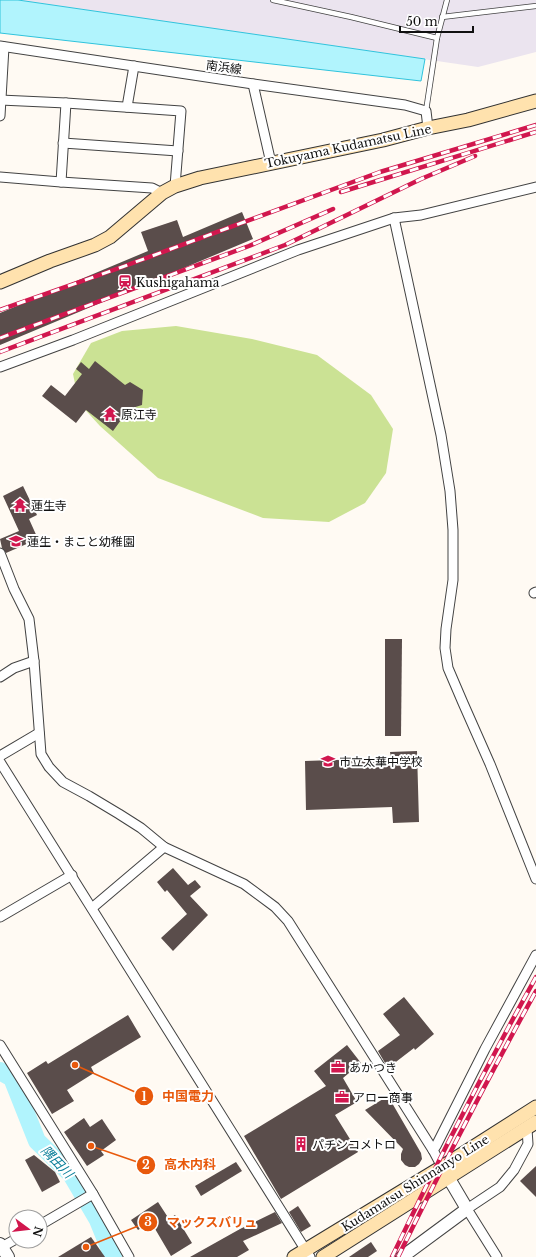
<svg xmlns="http://www.w3.org/2000/svg" width="536" height="1257" viewBox="0 0 536 1257" font-family="'Libre Baskerville','Noto Sans JP',serif">
<style>
.industrial{fill:#ebe4ef}
.forest{fill:#cbe294}
.water{fill:#b1f4fd;stroke:#30c3dc}
.lines{fill:none;stroke-linecap:round;stroke-linejoin:round}
.river{stroke:#b1f4fd;stroke-width:18}
.building{fill:#5a4d4b}
.service-casing{stroke:#434343;stroke-width:6}
.minor-casing{stroke:#434343;stroke-width:11}
.tertiary-casing{stroke:#434343;stroke-width:14}
.secondary-casing{stroke:#323232;stroke-width:15}
.service{stroke:#fff;stroke-width:4.5}
.minor{stroke:#fff;stroke-width:9}
.tertiary{stroke:#fff;stroke-width:12}
.secondary{stroke:#ffe2ae;stroke-width:13}
.rail-casing{stroke:#d1174e;stroke-width:4.5}
.rail{stroke:#fff;stroke-width:3;stroke-dasharray:9;stroke-linecap:butt}
.labels{text-anchor:middle;dominant-baseline:central;stroke-width:4;stroke-linejoin:round;paint-order:stroke}
.street-label{font-size:12px;fill:#101010;stroke:#fff}
.poi-label{font-size:12px;fill:#101010;stroke:#fff;text-anchor:start}
.water-label{font-size:13px;font-style:italic;fill:#0a7f9a;stroke:#fff}
.leader{fill:none;stroke:#e8590c;stroke-width:1.5}
.callout-dot{fill:#e8590c;stroke:#fff;stroke-width:1.5}
.mark-label{font-size:12px;text-anchor:middle;font-weight:bold;fill:#fff}
.callout-label{font-size:13px;text-anchor:middle;font-weight:bold;fill:#e8590c;stroke:#fff;stroke-width:4;stroke-linejoin:round;paint-order:stroke}
</style>
<rect width="100%" height="100%" fill="#fffaf3"/>
<path class="industrial" d="M18,0H536V52L478,67Z"/>
<path class="forest" d="M176,326L252,339L317,355L371,395L393,429L386,473L365,503L329,522L263,518L158,478L100,426L79,403L73,374L91,343L122,331Z"/>
<path class="water" d="M0,0H18L425,59L421,81L0,33Z"/>
<g class="lines">
<path class="river" d="M0,1071L12,1078L37,1141L71,1174L98,1220L113,1257"/>
</g>
<g class="building">
<path d="M242,212L253,239L0,345V313L148,251L141,232L177,220L183,237Z"/>
<path d="M95,361L125,385L130,382L143,390L142,405L129,409L113,431L86,410L76,423L42,396L51,385L65,396L82,374L76,369L81,362L89,369Z"/>
<path d="M23,486L37,515L29,519L38,539L6,553L2,548L0,539L19,531L3,496Z"/>
<path d="M385,639H402L401,736H385Z"/>
<path d="M417,751L419,822L393,823L392,807L306,810L305,761L391,758L390,752Z"/>
<path d="M173,868L188,885L195,880L201,887L190,896L208,915L173,951L161,938L187,914L167,890L165,892L157,882Z"/>
<path d="M404,997L434,1034L415,1050L414,1048L388,1068L378,1051L400,1035L383,1014Z"/>
<path d="M128,1015L141,1037L91,1067L94,1073L67,1090L74,1101L52,1114L27,1073L46,1061L48,1064Z"/>
<path d="M347,1045L361,1063L343,1078L357,1102L335,1115L358,1152L281,1199L244,1136L326,1086L314,1071Z"/>
<path d="M388,1096L421,1153L422,1159L419,1164L415,1167H409L405,1165L401,1160V1154L403,1149L365,1110Z"/>
<path d="M84,1118L90,1127L102,1119L116,1140L101,1151L104,1155L87,1166L64,1132Z"/>
<path d="M34,1155L55,1172L60,1182L42,1192L25,1160Z"/>
<path d="M236,1162L242,1171L201,1196L195,1186Z"/>
<path d="M536,1166V1197L520,1181Z"/>
<path d="M158,1202L169,1219L175,1215L192,1243L171,1256L151,1222L138,1230L131,1220Z"/>
<path d="M298,1206L311,1226L301,1232L289,1212Z"/>
<path d="M275,1212L282,1223L243,1241L249,1250L237,1257H190L240,1229Z"/>
<path d="M91,1237L105,1257H58Z"/>
<path d="M371,1242L377,1251L368,1257H349Z"/>
</g>
<g class="lines">
<defs>
<g id="service">
<path d="M273,0L351,17L437,38"/>
<path d="M442,17L536,6"/>
<path d="M426,111L437,38L447,0"/>
</g>
<g id="minor">
<path d="M0,46L253,84L405,105L426,111L428,128"/>
<path d="M253,84L271,163"/>
<path d="M0,100L66,103L181,111L175,186"/>
<path d="M127,107L134,66"/>
<path d="M0,116L4,47"/>
<path d="M63,143L178,151"/>
<path d="M0,177L61,182L152,188L162,193"/>
<path d="M61,182L66,103"/>
<path d="M394,218L441,435L450,491L453,530V580L446,629L445,648L448,668L463,703L490,764L536,879"/>
<path d="M0,367L73,340L298,250L394,218L421,215L536,187"/>
<path d="M0,553L14,589L29,619L34,661L41,754L49,767L63,782L89,796L119,814L141,828L164,847L244,884L275,907L288,921L433,1150L442,1167"/>
<path d="M534,593L536,592"/>
<path d="M0,677L14,668L34,661"/>
<path d="M0,756L39,733"/>
<path d="M0,762L310,1257"/>
<path d="M92,908L164,847"/>
<path d="M0,917L72,875"/>
<path d="M0,1045L93,1194L129,1257"/>
<path d="M433,1150L436,1146L485,1049L536,955"/>
<path d="M40,1225L93,1194"/>
<path d="M0,1248L16,1239"/>
<path d="M497,1257L467,1209L500,1187L514,1170L528,1144L527,1129"/>
</g>
<g id="tertiary">
<path d="M0,1244L8,1257"/>
<path d="M402,1257L467,1209L444,1170"/>
</g>
<g id="secondary">
<path d="M0,282L50,261L95,245L110,237L162,193L175,186L200,178L383,140L428,128L468,120L536,101"/>
<path d="M294,1257L442,1167L536,1107"/>
<path d="M323,1257L536,1122"/>
</g>
</defs>
<use href="#service" class="service-casing"/>
<use href="#minor" class="minor-casing"/>
<use href="#tertiary" class="tertiary-casing"/>
<use href="#secondary" class="secondary-casing"/>
<use href="#service" class="service"/>
<use href="#minor" class="minor"/>
<use href="#tertiary" class="tertiary"/>
<use href="#secondary" class="secondary"/>
<defs>
<g id="rail">
<path d="M341,192L536,132"/>
<path d="M0,310L122,267L380,172L536,125"/>
<path d="M0,338L249,246L333,209"/>
<path d="M0,352L285,245L421,179L475,156"/>
<path d="M392,1257C437,1162 485,1069 536,977"/>
<path d="M398,1257C442,1167 488,1078 536,991"/>
</g>
</defs>
<use href="#rail" class="rail-casing"/>
<use href="#rail" class="rail"/>
</g>
<defs>
<symbol id="station-bare" viewBox="-9 -9 18 18"><path d="M-3-6H3Q5-6 5-4V2Q5 4 3 4L4.5 6H3L1.5 4h-3L-3 6H-4.5L-3 4Q-5 4-5 2V-4Q-5-6-3-6ZM-3.5-4v3h7v-3ZM-3.5 1v1.5H-2V1ZM2 1v1.5H3.5V1Z" fill="#d1174e" stroke="#fff" stroke-width="2.5" paint-order="stroke"/></symbol>
<symbol id="temple-bare" viewBox="-9 -9 18 18"><path d="M0-6L5-2H3V0L6.5 2.5H4V6H1.5V3h-3V6H-4V2.5H-6.5L-3 0V-2H-5Z" fill="#d1174e" stroke="#fff" stroke-width="2.5" paint-order="stroke"/></symbol>
<symbol id="school-bare" viewBox="-9 -9 18 18"><path d="M0-5L7-2L0 1L-7-2ZM-4 1L0 2.5L4 1V4Q0 6-4 4Z" fill="#d1174e" stroke="#fff" stroke-width="2.5" paint-order="stroke"/></symbol>
<symbol id="office-bare" viewBox="-9 -9 18 18"><path d="M-6-3h4V-5.5h4V-3h4V5H-6ZM-1-4.5V-3h2v-1.5ZM-6 0V1H6V0Z" fill="#d1174e" stroke="#fff" stroke-width="2.5" paint-order="stroke"/></symbol>
<symbol id="building-bare" viewBox="-9 -9 18 18"><path d="M-4-6H4V6H1V3H-1V6H-4ZM-2.5-4.3h1.7v1.8h-1.7ZM.8-4.3h1.7v1.8H.8ZM-2.5-1h1.7V.8h-1.7ZM.8-1h1.7V.8H.8Z" fill="#d1174e" stroke="#fff" stroke-width="2.5" paint-order="stroke"/></symbol>
</defs>
<g fill-rule="evenodd">
<use href="#station-bare" x="115" y="272" width="20" height="20"/>
<use href="#temple-bare" x="100" y="404" width="20" height="20"/>
<use href="#temple-bare" x="10" y="495" width="20" height="20"/>
<use href="#school-bare" x="6" y="531" width="20" height="20"/>
<use href="#school-bare" x="318" y="751" width="20" height="20"/>
<use href="#office-bare" x="328" y="1057" width="20" height="20"/>
<use href="#office-bare" x="332" y="1087" width="20" height="20"/>
<use href="#building-bare" x="291" y="1134" width="20" height="20"/>
</g>
<g class="labels">
<g class="street-label">
<text transform="translate(224 67) rotate(8)">南浜線</text>
<text transform="translate(348 146) rotate(-12)">Tokuyama Kudamatsu Line</text>
<text transform="translate(415 1183) rotate(-32)">Kudamatsu Shinnanyo Line</text>
</g>
<g class="poi-label">
<text x="136" y="282">Kushigahama</text>
<text x="121" y="414">原江寺</text>
<text x="31" y="505">蓮生寺</text>
<text x="27" y="541">蓮生・まこと幼稚園</text>
<text x="339" y="761">市立太華中学校</text>
<text x="349" y="1067">あかつき</text>
<text x="353" y="1097">アロー商事</text>
<text x="312" y="1144">パチンコメトロ</text>
</g>
<g class="water-label">
<text transform="translate(57 1162) rotate(46)">隅田川</text>
</g>
</g>
<path class="leader" d="M75 1065L144 1096M91 1146L146 1165M86 1247L148 1222"/>
<g class="callout-dot">
<circle cx="75" cy="1065" r="4"/>
<circle cx="91" cy="1146" r="4"/>
<circle cx="86" cy="1247" r="4"/>
<circle cx="144" cy="1096" r="10"/>
<circle cx="146" cy="1165" r="10"/>
<circle cx="148" cy="1222" r="10"/>
</g>
<g class="mark-label">
<text x="144" y="1101">1</text>
<text x="146" y="1169">2</text>
<text x="148" y="1226">3</text>
</g>
<g class="callout-label">
<text x="188" y="1101">中国電力</text>
<text x="190" y="1169">高木内科</text>
<text x="212" y="1227">マックスバリュ</text>
</g>
<g transform="translate(28 1229) rotate(105)"><circle r="19" fill="#ffffff" stroke="#9f9f9f"/>
<path d="M0-3L7 15L0 10L-7 15Z" fill="#d1174e"/>
<text y="-6" font-size="11" font-weight="bold" text-anchor="middle" fill="#101010">N</text>
</g>
<path d="M400 26v6h73v-6" fill="none" stroke="#101010" stroke-width="2"/>
<text x="406" y="26" font-size="12" fill="#101010" stroke="#ffffff" stroke-width="3" paint-order="stroke">50 m</text>
</svg>
